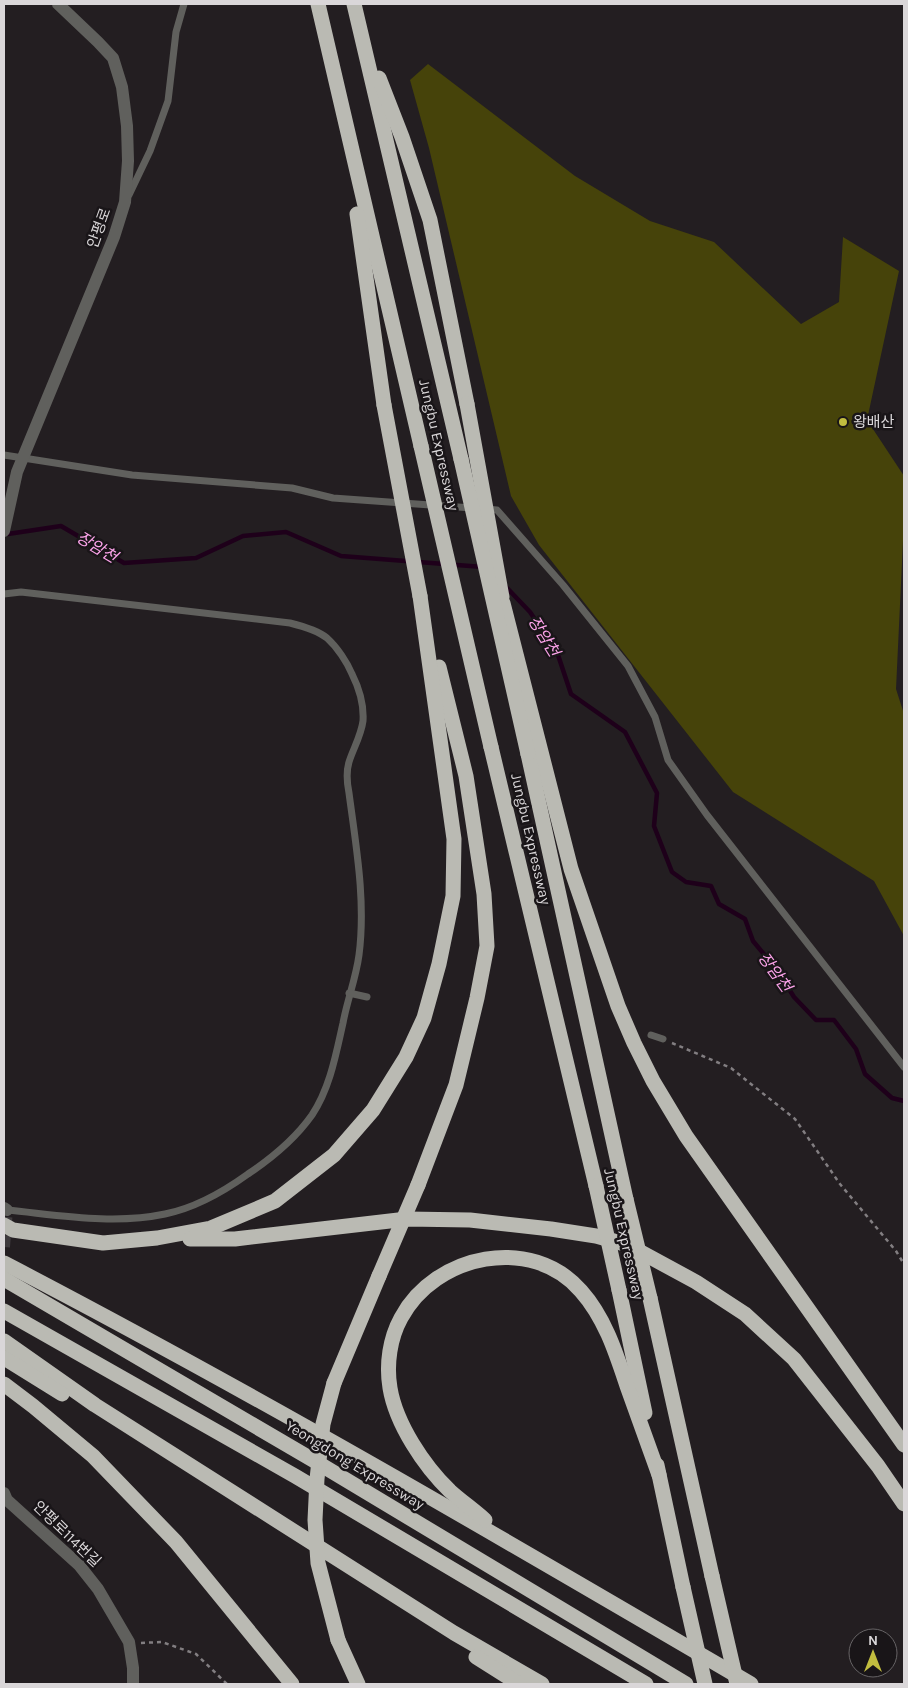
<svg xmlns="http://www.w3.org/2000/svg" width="908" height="1688" viewBox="0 0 908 1688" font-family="Karla,'Noto Sans KR',sans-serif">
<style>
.green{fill:#46430a}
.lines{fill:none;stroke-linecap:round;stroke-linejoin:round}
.stream{stroke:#1e001a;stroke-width:4.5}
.minor-tunnel{stroke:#3e3a3d;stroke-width:12;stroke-dasharray:12 6;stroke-linecap:butt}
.path{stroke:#827e81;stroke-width:2.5;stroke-dasharray:4 4;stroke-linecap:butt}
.service{stroke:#60605d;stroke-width:7}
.minor{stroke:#60605d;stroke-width:12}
.tertiary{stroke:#60605d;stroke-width:12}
.motorway{stroke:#babab3;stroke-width:15}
.motorway-bridge{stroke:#babab3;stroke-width:15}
.poi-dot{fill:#c2bd3f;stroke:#191518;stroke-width:2}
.labels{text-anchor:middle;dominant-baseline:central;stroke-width:5;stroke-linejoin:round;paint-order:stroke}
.street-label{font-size:15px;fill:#dad7d9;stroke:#191518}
.poi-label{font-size:15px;fill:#dad7d9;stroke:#191518;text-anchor:start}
.water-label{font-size:16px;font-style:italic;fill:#faa2e8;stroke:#191518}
</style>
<rect width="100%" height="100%" fill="#231e21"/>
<path class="green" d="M428,64L575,176L650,221L714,242L801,324L839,302L843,237L899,271L867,420L904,476V520L896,689L904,714V936L874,881L733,792L539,545L511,496L429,148L410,80Z"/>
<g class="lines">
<g class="stream">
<path d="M6,531L8,534L61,526L124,563L196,558L243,536L286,532L341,556L483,567"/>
<path d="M505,586L530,612L557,652L571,694L625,732L657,793L654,826L672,872L686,882L711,886L719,904L745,919L753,941L777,970L794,997L816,1020H834L856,1049L865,1074L892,1098L904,1101"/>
</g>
<path class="minor-tunnel" d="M4,1247L7,1210"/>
<g class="path">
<path d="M672,1043L731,1068L795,1119L840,1184L896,1251L904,1264"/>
<path d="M141,1643L162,1642L196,1654L227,1684"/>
</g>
<g class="service">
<path d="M129,195L150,151L168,101L176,32L184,4"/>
<path d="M4,455L132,475L292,488L333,498L472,508"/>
<path d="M486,509L497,510L563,585L628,666L655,717L668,760L707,815L904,1067"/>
<path d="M4,594L21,592L290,623C302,626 317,630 327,638C337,647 347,662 352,674C359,688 364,705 363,721C361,736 353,749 349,762C346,772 347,783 349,793C356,846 366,901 359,955C356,978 347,1001 343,1023C336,1054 330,1088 312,1115C295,1139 272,1158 248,1174C223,1192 195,1208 165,1214C113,1225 59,1215 7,1210"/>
<path d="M349,993L367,997"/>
<path d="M651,1035L663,1039"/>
</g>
<g class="minor">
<path d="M4,1208L7,1210"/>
<path d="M4,1493L7,1500L79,1565L98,1589L129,1642L133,1668V1684"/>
</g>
<path class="tertiary" d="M4,531L17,472L114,237L125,202L128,161L127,126L122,87L113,58L98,42L58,4"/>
<g class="motorway">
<path d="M318,4L421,446"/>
<path d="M354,4L461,459"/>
<path d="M379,78L402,137L430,220L467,404"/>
<path d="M357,214L384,405"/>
<path d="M503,603L571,869L618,1006L634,1043L653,1081L686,1136L904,1445"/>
<path d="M491,747L596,1186"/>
<path d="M528,754L626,1199"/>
<path d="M418,1185L456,1085L477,998L487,946L484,894L466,776L439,667"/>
<path d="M4,1225L13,1230L103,1243L157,1238L211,1228L275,1201L334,1155L373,1110L406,1057L424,1018L439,964L453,896L454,839L420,596"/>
<path d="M190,1239H235L407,1219L470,1220L551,1229L596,1236L628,1245L696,1282L745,1314L794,1359L878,1466L904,1504"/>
<path d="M4,1263C258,1395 505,1540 751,1684"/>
<path d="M4,1279L313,1460L686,1684"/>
<path d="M619,1290L645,1413"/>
<path d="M650,1298L712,1576"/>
<path d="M4,1311L295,1476L646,1684"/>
<path d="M4,1341L95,1405L454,1633L542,1684"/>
<path d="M4,1358L62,1394"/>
<path d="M334,1383L379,1276"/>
<path d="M4,1384L33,1406L93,1456L176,1542L292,1684"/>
<path d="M657,1465L683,1587"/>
<path d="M485,1520C474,1510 461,1501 450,1491C424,1466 396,1424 390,1388C386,1364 390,1338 401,1318C435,1254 532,1234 581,1291C605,1318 616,1353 627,1386C638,1416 648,1445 659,1475"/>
<path d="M338,1640L358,1684"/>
<path d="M476,1657L519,1684"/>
</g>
<g class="motorway-bridge">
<path d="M467,404L502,597"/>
<path d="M384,405L420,596"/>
<path d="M421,446L491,747"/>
<path d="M461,459L528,754"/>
<path d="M596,1186L619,1290"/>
<path d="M626,1199L650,1298"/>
<path d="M379,1276L418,1185"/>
<path d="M334,1383L323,1424L317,1479L315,1520L318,1563L338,1640"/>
<path d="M712,1576L737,1684"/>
<path d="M683,1587L705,1684"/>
</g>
</g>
<circle class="poi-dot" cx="843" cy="422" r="5"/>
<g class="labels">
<g class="street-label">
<text transform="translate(99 228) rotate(-70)">안평로</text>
<text transform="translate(439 445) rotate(77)">Jungbu Expressway</text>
<text transform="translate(531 839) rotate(77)">Jungbu Expressway</text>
<text transform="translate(624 1234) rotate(77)">Jungbu Expressway</text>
<text transform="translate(355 1465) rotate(31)">Yeongdong Expressway</text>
<text transform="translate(67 1534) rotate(44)">안평로114번길</text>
</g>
<g class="poi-label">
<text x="853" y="422">왕배산</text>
</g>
<g class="water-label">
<text transform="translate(97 547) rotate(31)">장암천</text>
<text transform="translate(544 636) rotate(58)">장암천</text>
<text transform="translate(775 972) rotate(54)">장암천</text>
</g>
</g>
<rect width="908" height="1688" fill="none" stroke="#dad7d9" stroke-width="10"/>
<g transform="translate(873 1653)"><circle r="24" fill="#191518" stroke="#666365"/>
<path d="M0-4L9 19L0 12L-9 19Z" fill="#c2bd3f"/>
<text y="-8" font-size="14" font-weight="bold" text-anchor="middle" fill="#dad7d9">N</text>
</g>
</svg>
